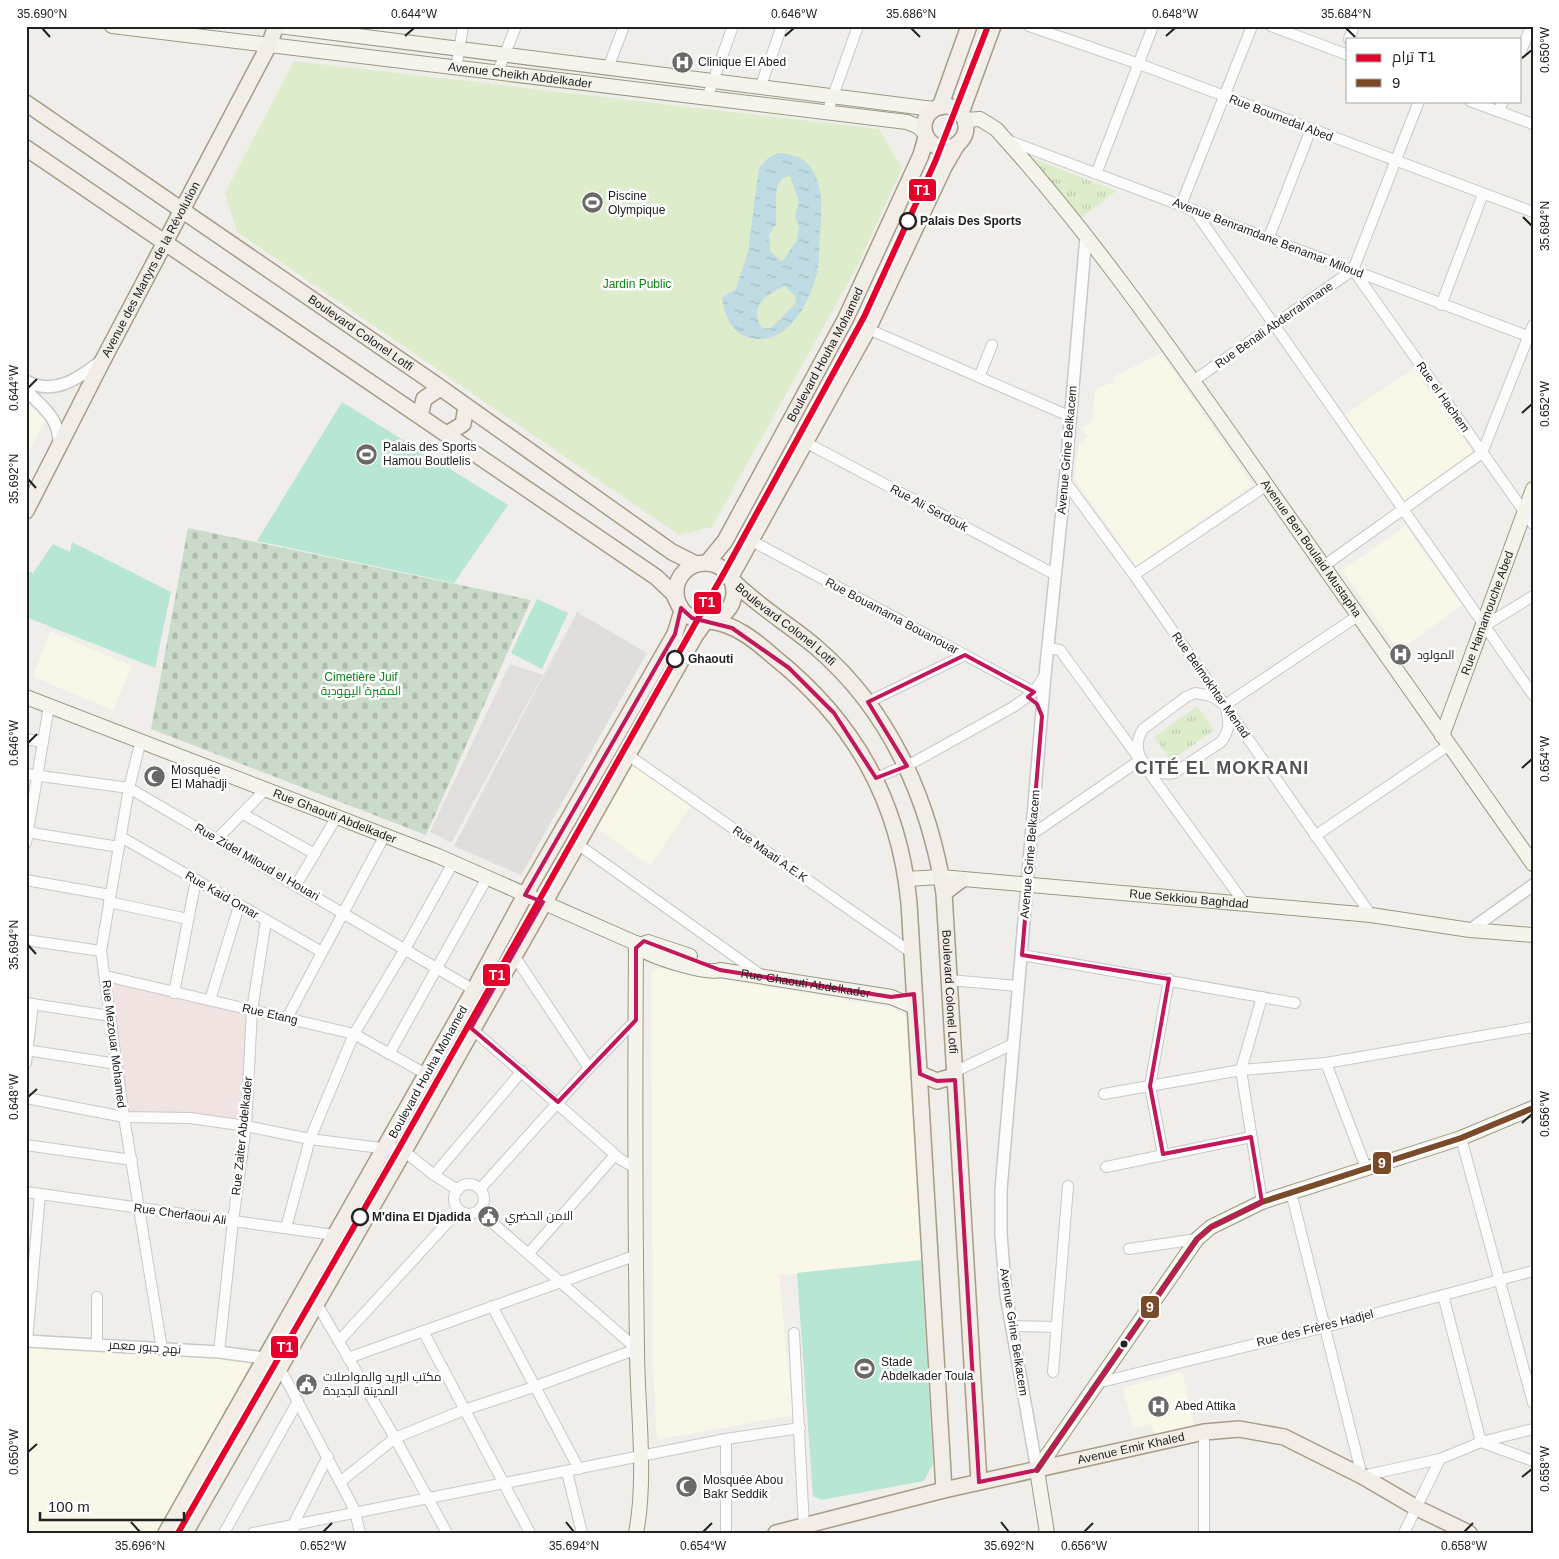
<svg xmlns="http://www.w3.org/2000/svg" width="1559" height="1559" viewBox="0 0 1559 1559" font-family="Arial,Cairo,sans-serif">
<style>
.residential{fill:#dfdedc}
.commercial{fill:#f1e3e1}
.education{fill:#f8f7e8}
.grass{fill:url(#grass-tufts)}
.cemetery{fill:url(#cemetery-stones)}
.garden{fill:#ddeccb}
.pitch{fill:#b7e6d2}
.parking{fill:#e0dfde}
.water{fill:url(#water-ripples);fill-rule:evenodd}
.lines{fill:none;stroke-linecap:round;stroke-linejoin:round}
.minor-casing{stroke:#c9c8c7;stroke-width:12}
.tertiary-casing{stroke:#c9c8c7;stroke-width:14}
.secondary-casing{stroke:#999a82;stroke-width:16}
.primary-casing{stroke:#a79c86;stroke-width:18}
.minor{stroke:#fdfcfc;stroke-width:10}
.tertiary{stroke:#fdfcfc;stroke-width:11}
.secondary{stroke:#f4f4ed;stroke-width:14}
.primary{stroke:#f3ede7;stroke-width:15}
.bus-1-casing{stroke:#fff;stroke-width:10}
.bus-1{stroke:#7a4b2a;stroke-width:6}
.tram-1-casing{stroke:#fff;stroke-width:10}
.tram-1{stroke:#e4002b;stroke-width:6}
.marked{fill:none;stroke:#c2185b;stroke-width:4;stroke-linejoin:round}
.ticks{fill:none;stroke:#222;stroke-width:2}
.stop-dot{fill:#fff;stroke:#222;stroke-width:2.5}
.bus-dot{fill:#222;stroke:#fff;stroke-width:2}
.labels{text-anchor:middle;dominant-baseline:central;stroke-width:5;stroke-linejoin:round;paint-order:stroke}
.poi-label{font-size:12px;fill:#222;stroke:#fff;text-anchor:start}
.street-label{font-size:12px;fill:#222;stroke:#fff}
.stop-label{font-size:12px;font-weight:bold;fill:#222;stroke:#fff;text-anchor:start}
.park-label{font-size:12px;fill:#0c8416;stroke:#fff}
.district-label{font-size:18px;font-weight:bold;letter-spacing:1px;fill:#555;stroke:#fff}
.line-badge{stroke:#fff;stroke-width:2}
.badge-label{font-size:14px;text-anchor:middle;font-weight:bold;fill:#fff}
.neatline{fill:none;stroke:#222;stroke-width:2}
.ticks-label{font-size:12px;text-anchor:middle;fill:#222}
</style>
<defs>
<pattern id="grass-tufts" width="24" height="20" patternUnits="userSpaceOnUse" patternTransform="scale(1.25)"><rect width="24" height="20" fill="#ddeccb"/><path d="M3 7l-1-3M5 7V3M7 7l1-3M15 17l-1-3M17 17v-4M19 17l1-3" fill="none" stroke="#bdcaae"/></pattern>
<pattern id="cemetery-stones" width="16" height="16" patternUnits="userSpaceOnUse" patternTransform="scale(1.25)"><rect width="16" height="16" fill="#cadbca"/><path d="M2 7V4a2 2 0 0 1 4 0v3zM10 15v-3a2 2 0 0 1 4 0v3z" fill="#adbcad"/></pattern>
<pattern id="water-ripples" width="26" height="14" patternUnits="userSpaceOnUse" patternTransform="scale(1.25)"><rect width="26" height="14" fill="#bfdbe3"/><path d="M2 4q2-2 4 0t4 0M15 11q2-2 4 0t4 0" fill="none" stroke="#a4bcc2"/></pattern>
</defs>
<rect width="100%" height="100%" fill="#f0eeeb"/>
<path class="residential" d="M577,612L647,653L521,875L454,846Z"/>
<path class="commercial" d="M106,976L252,1010L246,1126L124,1117Z"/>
<g class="education">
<path d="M1161,353L1253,485L1136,566L1074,479L1079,444L1088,437L1082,428L1093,420L1095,389L1114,382L1113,377Z"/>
<path d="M1414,368L1473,453L1404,502L1342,416Z"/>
<path d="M26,401L45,420L26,458Z"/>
<path d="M1406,526L1462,605L1399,651L1342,570Z"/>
<path d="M50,631L132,666L113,710L33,677Z"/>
<path d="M633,764L691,806L650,866L597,828Z"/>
<path d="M657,968L893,1008L906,1016L921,1260L779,1275L793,1415L657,1440L653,1364L651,973Z"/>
<path d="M26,1347L249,1360L252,1362L156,1533H26Z"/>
<path d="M1182,1372L1195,1428L1155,1436L1151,1424L1133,1428L1123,1388Z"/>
</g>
<g class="grass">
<path d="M1027,156L1116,191L1081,218Z"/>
<path d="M1197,706L1214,730L1171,761L1154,737Z"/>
</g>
<path class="cemetery" d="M188,528L531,600L426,835L151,729Z"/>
<path class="garden" d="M294,61L879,129L902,168L859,263L712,527L679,535L237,232L225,193Z"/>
<g class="pitch">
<path d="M342,402L508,505L454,583L257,541Z"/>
<path d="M72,542L171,592L155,668L26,617V570L33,573L53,544L70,552Z"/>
<path d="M537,599L568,613L542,669L511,653Z"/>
<path d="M921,1260L933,1464L924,1481L821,1500L813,1496L797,1273Z"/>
</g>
<path class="parking" d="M510,664L543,675L451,843L430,832Z"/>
<path class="water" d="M779,153C789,154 800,156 807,163C824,181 822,210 820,232C819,244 820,256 818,267C813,300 786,350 747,337C730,331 724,313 722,297L736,289L748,252L759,168L768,158ZM790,176L799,202L795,216L799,228L797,240L782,262L770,251L769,235L776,225V195L778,184L784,177ZM785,286L796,297L795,304L771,328H762C748,306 766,295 785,286Z"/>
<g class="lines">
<defs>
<g id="minor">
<path d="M1029,26L1139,64L1533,212"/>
<path d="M1271,26L1348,55"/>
<path d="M1349,39L1354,26"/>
<path d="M1520,54L1531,26"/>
<path d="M608,68L624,26"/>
<path d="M456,69L463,26"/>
<path d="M497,74L516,26"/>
<path d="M760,88L782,26"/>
<path d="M707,98L733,26"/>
<path d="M1470,101L1533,124"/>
<path d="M1499,112L1503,101"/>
<path d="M827,113L858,26"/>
<path d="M1007,140L1533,338"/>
<path d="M1096,174L1153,26"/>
<path d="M1181,205L1252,26"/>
<path d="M1194,210L1533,695"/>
<path d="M1269,237L1311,129"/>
<path d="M1354,271L1533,524"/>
<path d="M1441,305L1483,194"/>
<path d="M868,329L1069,416"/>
<path d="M979,377L992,345"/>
<path d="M1193,381L1353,270L1419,101"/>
<path d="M805,442L1054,574"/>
<path d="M1065,481L1134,575L1371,915"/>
<path d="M750,540L1034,692"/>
<path d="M1325,565L1482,453L1533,325"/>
<path d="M1134,575L1267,485"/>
<path d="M1484,626L1533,596"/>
<path d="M1048,648L1060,650L1245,904"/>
<path d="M1195,693L1211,696L1225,705C1229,720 1231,729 1221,742L1174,773C1148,778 1128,752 1143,729L1186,697Z"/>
<path d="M868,702L965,655"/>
<path d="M1225,705L1359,615"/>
<path d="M26,739L43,742"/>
<path d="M141,740L129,788L101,951L124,1117L162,1349"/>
<path d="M628,755L912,953"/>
<path d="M26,774L129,788L474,990"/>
<path d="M876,778L916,761L1013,707L1034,692L1045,675"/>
<path d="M243,814L315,854"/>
<path d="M26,832L119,847"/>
<path d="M1031,835L1140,760"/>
<path d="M1315,836L1449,745"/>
<path d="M121,837L322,952"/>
<path d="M217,839L266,789"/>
<path d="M26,843L49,706"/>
<path d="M576,843L761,975"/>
<path d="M26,880L110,895"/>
<path d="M296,885L336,818"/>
<path d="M109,902L188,919"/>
<path d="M26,940L101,951"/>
<path d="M513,954L589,1068"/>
<path d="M1022,955L1295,1003"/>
<path d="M106,976L354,1034L426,1074"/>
<path d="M949,980L1018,986"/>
<path d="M174,993L196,880"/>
<path d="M1262,997L1241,1070L1262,1202"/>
<path d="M210,1000L239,906"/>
<path d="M26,1003L110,1016"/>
<path d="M287,1018L385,835"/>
<path d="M471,1028L620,1159L637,1169"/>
<path d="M26,1050L117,1064"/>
<path d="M389,1054L487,878"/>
<path d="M26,1063L33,1004"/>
<path d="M1326,1063L1366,1168"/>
<path d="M954,1072L1013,1044"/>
<path d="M1104,1094L1241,1070L1326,1063L1533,1027"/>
<path d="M26,1098L124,1117L190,1118L246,1126L310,1139L404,1151L434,1175L458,1190"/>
<path d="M1461,1138L1533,1403"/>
<path d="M26,1145L132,1160"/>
<path d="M1163,1154L1150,1086L1169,979"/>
<path d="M1106,1167L1251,1137"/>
<path d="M434,1175L522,1071"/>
<circle cx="469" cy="1199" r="15"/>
<path d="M480,1189L589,1068L636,1020"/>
<path d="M26,1192L334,1235"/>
<path d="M1291,1192L1362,1476L1440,1459"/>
<path d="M286,1228L310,1139L354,1034L405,949L453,863"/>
<path d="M1129,1249L1197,1239"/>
<path d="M529,1253L615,1155"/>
<path d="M1443,1295L1481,1442L1533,1461"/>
<path d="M97,1297V1344"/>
<path d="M317,1304L395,1438L447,1533"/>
<path d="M492,1306L579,1469"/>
<path d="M1011,1326L1055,1327"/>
<path d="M423,1331L530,1533"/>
<path d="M794,1333L804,1527"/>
<path d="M27,1341L40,1194"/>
<path d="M339,1341L459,1210"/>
<path d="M219,1352L233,1221L246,1126L252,1010L266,921"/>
<path d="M264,1358L280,1369L289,1385L340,1482L355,1511L360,1533"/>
<path d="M348,1358L637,1255"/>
<path d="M1053,1372L1068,1186"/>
<path d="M1097,1383L1325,1327L1533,1271"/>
<path d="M567,1472L582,1533"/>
<path d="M340,1482L395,1438L464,1410L534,1387L637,1349L479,1211"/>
<path d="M224,1533L298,1401"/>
<path d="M253,1533L726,1439L800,1428"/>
<path d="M294,1533L293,1525L328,1456"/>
<path d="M726,1533V1439"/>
<path d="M1204,1533V1432"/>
<path d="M1404,1533L1440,1459L1481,1442L1533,1429"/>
</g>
<g id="tertiary">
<path d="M26,381C54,396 78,379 101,361"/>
<path d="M26,390C43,408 60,418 59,446"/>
<path d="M1470,930L1533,885"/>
<path d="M26,1341L219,1352L264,1358"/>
<path d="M1037,1470L1006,1295L1001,1234V1190L1045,675L1065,481L1086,236"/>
</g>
<g id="secondary">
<path id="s1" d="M112,26L907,122L917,126L925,133"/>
<path d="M279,26L933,109"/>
<path id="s2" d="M965,120L980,119L996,129C1088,230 1167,344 1246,456C1342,591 1437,728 1533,864"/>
<path id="s3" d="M26,697L438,856L640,945L641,949C653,957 707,975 720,970L891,997L915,1007"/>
<path id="s4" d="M1442,736L1533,489"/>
<path id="s5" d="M906,879L941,877L1371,915L1470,930L1533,935"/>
<path d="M636,943C635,1078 635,1213 637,1348C637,1405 647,1477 636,1533"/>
<path d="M640,945L648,942L690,956"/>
<path d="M1047,1533L1037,1470L1197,1239L1211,1227L1262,1202L1461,1138L1533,1108"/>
</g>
<g id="primary">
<path id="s6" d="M26,103L438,386L672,552L696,564"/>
<circle cx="945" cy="127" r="21"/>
<path d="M940,107L969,26"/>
<path d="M961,113L993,26"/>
<path d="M26,148L656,577L673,593L682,611L675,634L525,895L474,990L166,1533"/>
<path d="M420,416L424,399L440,388"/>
<path d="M447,434L463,424L466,407"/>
<path id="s7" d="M26,511L103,360L269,45L276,26"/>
<path id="s8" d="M707,563L725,541L846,318L921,155L926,137"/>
<circle cx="705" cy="592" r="29"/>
<path d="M730,578L868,329L944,167L957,145"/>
<path id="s9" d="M731,579C757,606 789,624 817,648C890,711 929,799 944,893L979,1482"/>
<path d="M709,621C734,623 756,641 774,657C854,721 899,800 909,903L944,1490"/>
<path d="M944,893L961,880"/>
<path d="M920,1074L937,1081L954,1076"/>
<path d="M185,1533L404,1151L695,636L705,622"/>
<path id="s10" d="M776,1533L944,1490L1204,1432L1239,1429L1284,1437L1362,1476L1415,1507L1469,1533"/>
</g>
</defs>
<use href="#minor" class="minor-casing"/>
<use href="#tertiary" class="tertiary-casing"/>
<use href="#secondary" class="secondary-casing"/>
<use href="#primary" class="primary-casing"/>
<use href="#minor" class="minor"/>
<use href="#tertiary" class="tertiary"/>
<use href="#secondary" class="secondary"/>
<use href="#primary" class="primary"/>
<defs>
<path id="bus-1" d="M1037,1470L1197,1239L1211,1227L1262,1202L1461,1138L1533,1108"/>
</defs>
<use href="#bus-1" class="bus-1-casing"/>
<use href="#bus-1" class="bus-1"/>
<defs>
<path id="tram-1" d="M178,1533L398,1150L725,571L864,317L935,162L988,26"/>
</defs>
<use href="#tram-1" class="tram-1-casing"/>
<use href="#tram-1" class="tram-1"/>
</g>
<path class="marked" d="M681,608L692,618L732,628L789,668L834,713L876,778L907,766L868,702L965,655L1034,692L1028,697L1037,704L1042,716L1022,955L1169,979L1150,1086L1163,1154L1251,1137L1262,1202L1211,1227L1197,1239L1037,1470L979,1482L955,1080L937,1081L920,1074L914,994L891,997L720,970L644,941L636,948V1020L558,1102L471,1028L543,902L525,895L675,634Z"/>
<path class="ticks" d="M42,28L50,37M911,28L920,37M1346,28L1355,37M405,36L414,28M785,36L794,28M1166,36L1175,28M1522,58L1532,50M1523,217L1532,226M28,388L37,379M1522,413L1532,404M28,479L36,488M28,743L37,734M1522,768L1532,759M28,945L36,954M28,1097L37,1089M1522,1123L1532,1114M28,1452L37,1444M1522,1477L1532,1469M131,1522L140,1532M566,1522L574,1532M1001,1522L1009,1532M323,1532L332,1523M703,1532L712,1523M1084,1532L1093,1523M1464,1532L1473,1523"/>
<defs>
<symbol id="hospital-disc" viewBox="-11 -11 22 22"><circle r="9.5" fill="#6a6968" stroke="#fff"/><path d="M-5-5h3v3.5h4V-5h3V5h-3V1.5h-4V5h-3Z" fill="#fff"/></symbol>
<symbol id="stadium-disc" viewBox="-11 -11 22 22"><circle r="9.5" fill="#6a6968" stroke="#fff"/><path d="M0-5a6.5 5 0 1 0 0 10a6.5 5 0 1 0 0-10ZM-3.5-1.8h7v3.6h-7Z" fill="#fff"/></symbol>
<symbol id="mosque-disc" viewBox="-11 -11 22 22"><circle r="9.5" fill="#6a6968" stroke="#fff"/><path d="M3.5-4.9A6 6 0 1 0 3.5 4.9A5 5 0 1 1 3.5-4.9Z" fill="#fff"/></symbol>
<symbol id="civic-disc" viewBox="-11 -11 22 22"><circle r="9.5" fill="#6a6968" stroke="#fff"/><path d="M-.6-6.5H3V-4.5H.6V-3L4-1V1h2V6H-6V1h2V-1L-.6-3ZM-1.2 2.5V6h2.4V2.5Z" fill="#fff"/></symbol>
</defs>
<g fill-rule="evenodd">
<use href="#hospital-disc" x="670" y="50" width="25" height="25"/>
<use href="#stadium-disc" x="580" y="190" width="25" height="25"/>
<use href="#stadium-disc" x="354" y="442" width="25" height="25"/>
<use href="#hospital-disc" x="1388" y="642" width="25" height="25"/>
<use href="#mosque-disc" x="142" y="764" width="25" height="25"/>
<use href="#civic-disc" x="476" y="1204" width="25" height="25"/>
<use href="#stadium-disc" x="852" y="1356" width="25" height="25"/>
<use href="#civic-disc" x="294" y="1372" width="25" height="25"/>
<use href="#hospital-disc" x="1146" y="1394" width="25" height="25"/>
<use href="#mosque-disc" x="674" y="1474" width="25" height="25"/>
</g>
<g class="stop-dot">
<circle cx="908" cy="221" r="8"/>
<circle cx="675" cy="659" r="8"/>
<circle cx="360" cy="1217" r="8"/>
</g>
<circle class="bus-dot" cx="1124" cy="1344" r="4.5"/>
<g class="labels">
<g class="poi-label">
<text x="698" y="62">Clinique El Abed</text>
<text x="608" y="196">Piscine<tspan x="608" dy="14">Olympique</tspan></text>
<text x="383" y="447">Palais des Sports<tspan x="383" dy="14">Hamou Boutlelis</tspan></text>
<text x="1417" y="655">المولود</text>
<text x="171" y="770">Mosquée<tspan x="171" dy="14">El Mahadji</tspan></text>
<text x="505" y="1216">الامن الحضري</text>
<text x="881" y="1362">Stade<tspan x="881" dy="14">Abdelkader Toula</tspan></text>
<text x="323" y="1377">مكتب البريد والمواصلات<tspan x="323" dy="14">المدينة الجديدة</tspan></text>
<text x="1175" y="1406">Abed Attika</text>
<text x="703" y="1480">Mosquée Abou<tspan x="703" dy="14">Bakr Seddik</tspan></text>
</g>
<g class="street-label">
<text stroke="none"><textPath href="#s1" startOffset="411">Avenue Cheikh Abdelkader</textPath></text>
<text transform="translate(1281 118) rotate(21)">Rue Boumedal Abed</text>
<text transform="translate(1268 238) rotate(21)">Avenue Benramdane Benamar Miloud</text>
<text stroke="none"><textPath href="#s7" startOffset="272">Avenue des Martyrs de la Révolution</textPath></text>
<text transform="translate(1274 325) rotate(-35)">Rue Benali Abderrahmane</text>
<text stroke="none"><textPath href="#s6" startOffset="406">Boulevard Colonel Lotfi</textPath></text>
<text stroke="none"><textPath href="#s8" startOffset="240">Boulevard Houha Mohamed</textPath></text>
<text transform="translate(1443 397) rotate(55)">Rue el Hachem</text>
<text transform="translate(1067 450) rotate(-85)">Avenue Grine Belkacem</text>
<text transform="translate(929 508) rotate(28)">Rue Ali Serdouk</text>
<text stroke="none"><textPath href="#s2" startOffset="559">Avenue Ben Boulaid Mustapha</textPath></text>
<text stroke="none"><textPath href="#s4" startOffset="131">Rue Hamamouche Abed</textPath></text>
<text transform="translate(892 616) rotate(28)">Rue Bouamama Bouanouar</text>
<text stroke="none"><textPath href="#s9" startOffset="71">Boulevard Colonel Lotfi</textPath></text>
<text transform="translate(1211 685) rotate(55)">Rue Belmokhtar Menad</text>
<text stroke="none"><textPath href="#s3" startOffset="331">Rue Ghaouti Abdelkader</textPath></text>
<text transform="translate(770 854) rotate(35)">Rue Maati A.E.K</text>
<text transform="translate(1030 854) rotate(-85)">Avenue Grine Belkacem</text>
<text transform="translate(257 862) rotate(30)">Rue Zidel Miloud el Houari</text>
<text transform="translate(222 895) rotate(30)">Rue Kaid Omar</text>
<text stroke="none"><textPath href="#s5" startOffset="284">Rue Sekkiou Baghdad</textPath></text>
<text stroke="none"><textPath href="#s3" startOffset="836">Rue Ghaouti Abdelkader</textPath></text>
<text stroke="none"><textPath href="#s9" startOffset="491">Boulevard Colonel Lotfi</textPath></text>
<text transform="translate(270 1014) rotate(13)">Rue Etang</text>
<text transform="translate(114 1044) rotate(83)">Rue Mezouar Mohamed</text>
<text transform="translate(428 1072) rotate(-61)">Boulevard Houha Mohamed</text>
<text transform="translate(242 1136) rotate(-84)">Rue Zaiter Abdelkader</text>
<text transform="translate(180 1214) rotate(8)">Rue Cherfaoui Ali</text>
<text transform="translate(1315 1328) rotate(-14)">Rue des Frères Hadjel</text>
<text transform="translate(1014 1332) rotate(81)">Avenue Grine Belkacem</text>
<text transform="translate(145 1347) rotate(4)">نهج جبور معمر</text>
<text stroke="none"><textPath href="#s10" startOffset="365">Avenue Emir Khaled</textPath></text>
</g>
<g class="stop-label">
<text x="920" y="221">Palais Des Sports</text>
<text x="688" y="659">Ghaouti</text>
<text x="372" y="1217">M'dina El Djadida</text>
</g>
<g class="park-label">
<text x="637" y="284">Jardin Public</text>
<text x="361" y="677">Cimetière Juif<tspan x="361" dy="14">المقبرة اليهودية</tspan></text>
</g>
<g class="district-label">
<text x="1222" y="768">CITÉ EL MOKRANI</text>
</g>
</g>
<g class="line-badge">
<rect x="908" y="178" width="29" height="24" rx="5" fill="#e4002b"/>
<rect x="693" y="591" width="29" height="24" rx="5" fill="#e4002b"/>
<rect x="482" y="963" width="29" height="24" rx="5" fill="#e4002b"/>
<rect x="1372" y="1151" width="20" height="24" rx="5" fill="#7a4b2a"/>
<rect x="1140" y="1295" width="20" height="24" rx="5" fill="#7a4b2a"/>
<rect x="270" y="1335" width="29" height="24" rx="5" fill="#e4002b"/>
</g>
<g class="badge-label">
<text x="922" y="195">T1</text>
<text x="707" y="607">T1</text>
<text x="497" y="980">T1</text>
<text x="1382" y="1168">9</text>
<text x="1150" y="1312">9</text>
<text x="285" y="1352">T1</text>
</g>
<rect width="1559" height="1559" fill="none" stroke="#ffffff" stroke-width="55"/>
<rect x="1346" y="38" width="175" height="65" fill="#ffffff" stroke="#a7a7a7"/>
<rect x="1356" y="54" width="25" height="8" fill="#e4002b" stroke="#a7a7a7"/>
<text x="1392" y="62" font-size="15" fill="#222222">ترام T1</text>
<rect x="1356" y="79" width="25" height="8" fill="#7a4b2a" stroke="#a7a7a7"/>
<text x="1392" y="88" font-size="15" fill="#222222">9</text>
<path d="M40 1512v8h144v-8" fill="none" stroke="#222222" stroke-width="2.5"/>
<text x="48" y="1512" font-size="15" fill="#222222" stroke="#ffffff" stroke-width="4" paint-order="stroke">100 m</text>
<rect x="28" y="28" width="1504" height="1504" class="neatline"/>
<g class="ticks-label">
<text x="42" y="18">35.690°N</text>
<text x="414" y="18">0.644°W</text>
<text x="794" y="18">0.646°W</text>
<text x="911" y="18">35.686°N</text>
<text x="1175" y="18">0.648°W</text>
<text x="1346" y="18">35.684°N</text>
<text transform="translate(1545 50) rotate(-90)" y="4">0.650°W</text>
<text transform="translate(1545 226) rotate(-90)" y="4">35.684°N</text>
<text transform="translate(14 388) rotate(-90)" y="4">0.644°W</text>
<text transform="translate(1545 404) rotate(-90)" y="4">0.652°W</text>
<text transform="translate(14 479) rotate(-90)" y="4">35.692°N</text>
<text transform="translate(14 743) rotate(-90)" y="4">0.646°W</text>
<text transform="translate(1545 759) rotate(-90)" y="4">0.654°W</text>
<text transform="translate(14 945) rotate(-90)" y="4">35.694°N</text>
<text transform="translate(14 1097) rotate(-90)" y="4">0.648°W</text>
<text transform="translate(1545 1114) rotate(-90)" y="4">0.656°W</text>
<text transform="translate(14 1452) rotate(-90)" y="4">0.650°W</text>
<text transform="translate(1545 1469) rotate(-90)" y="4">0.658°W</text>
<text x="140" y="1550">35.696°N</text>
<text x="323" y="1550">0.652°W</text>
<text x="574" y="1550">35.694°N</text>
<text x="703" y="1550">0.654°W</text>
<text x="1009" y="1550">35.692°N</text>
<text x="1084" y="1550">0.656°W</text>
<text x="1464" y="1550">0.658°W</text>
</g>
</svg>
